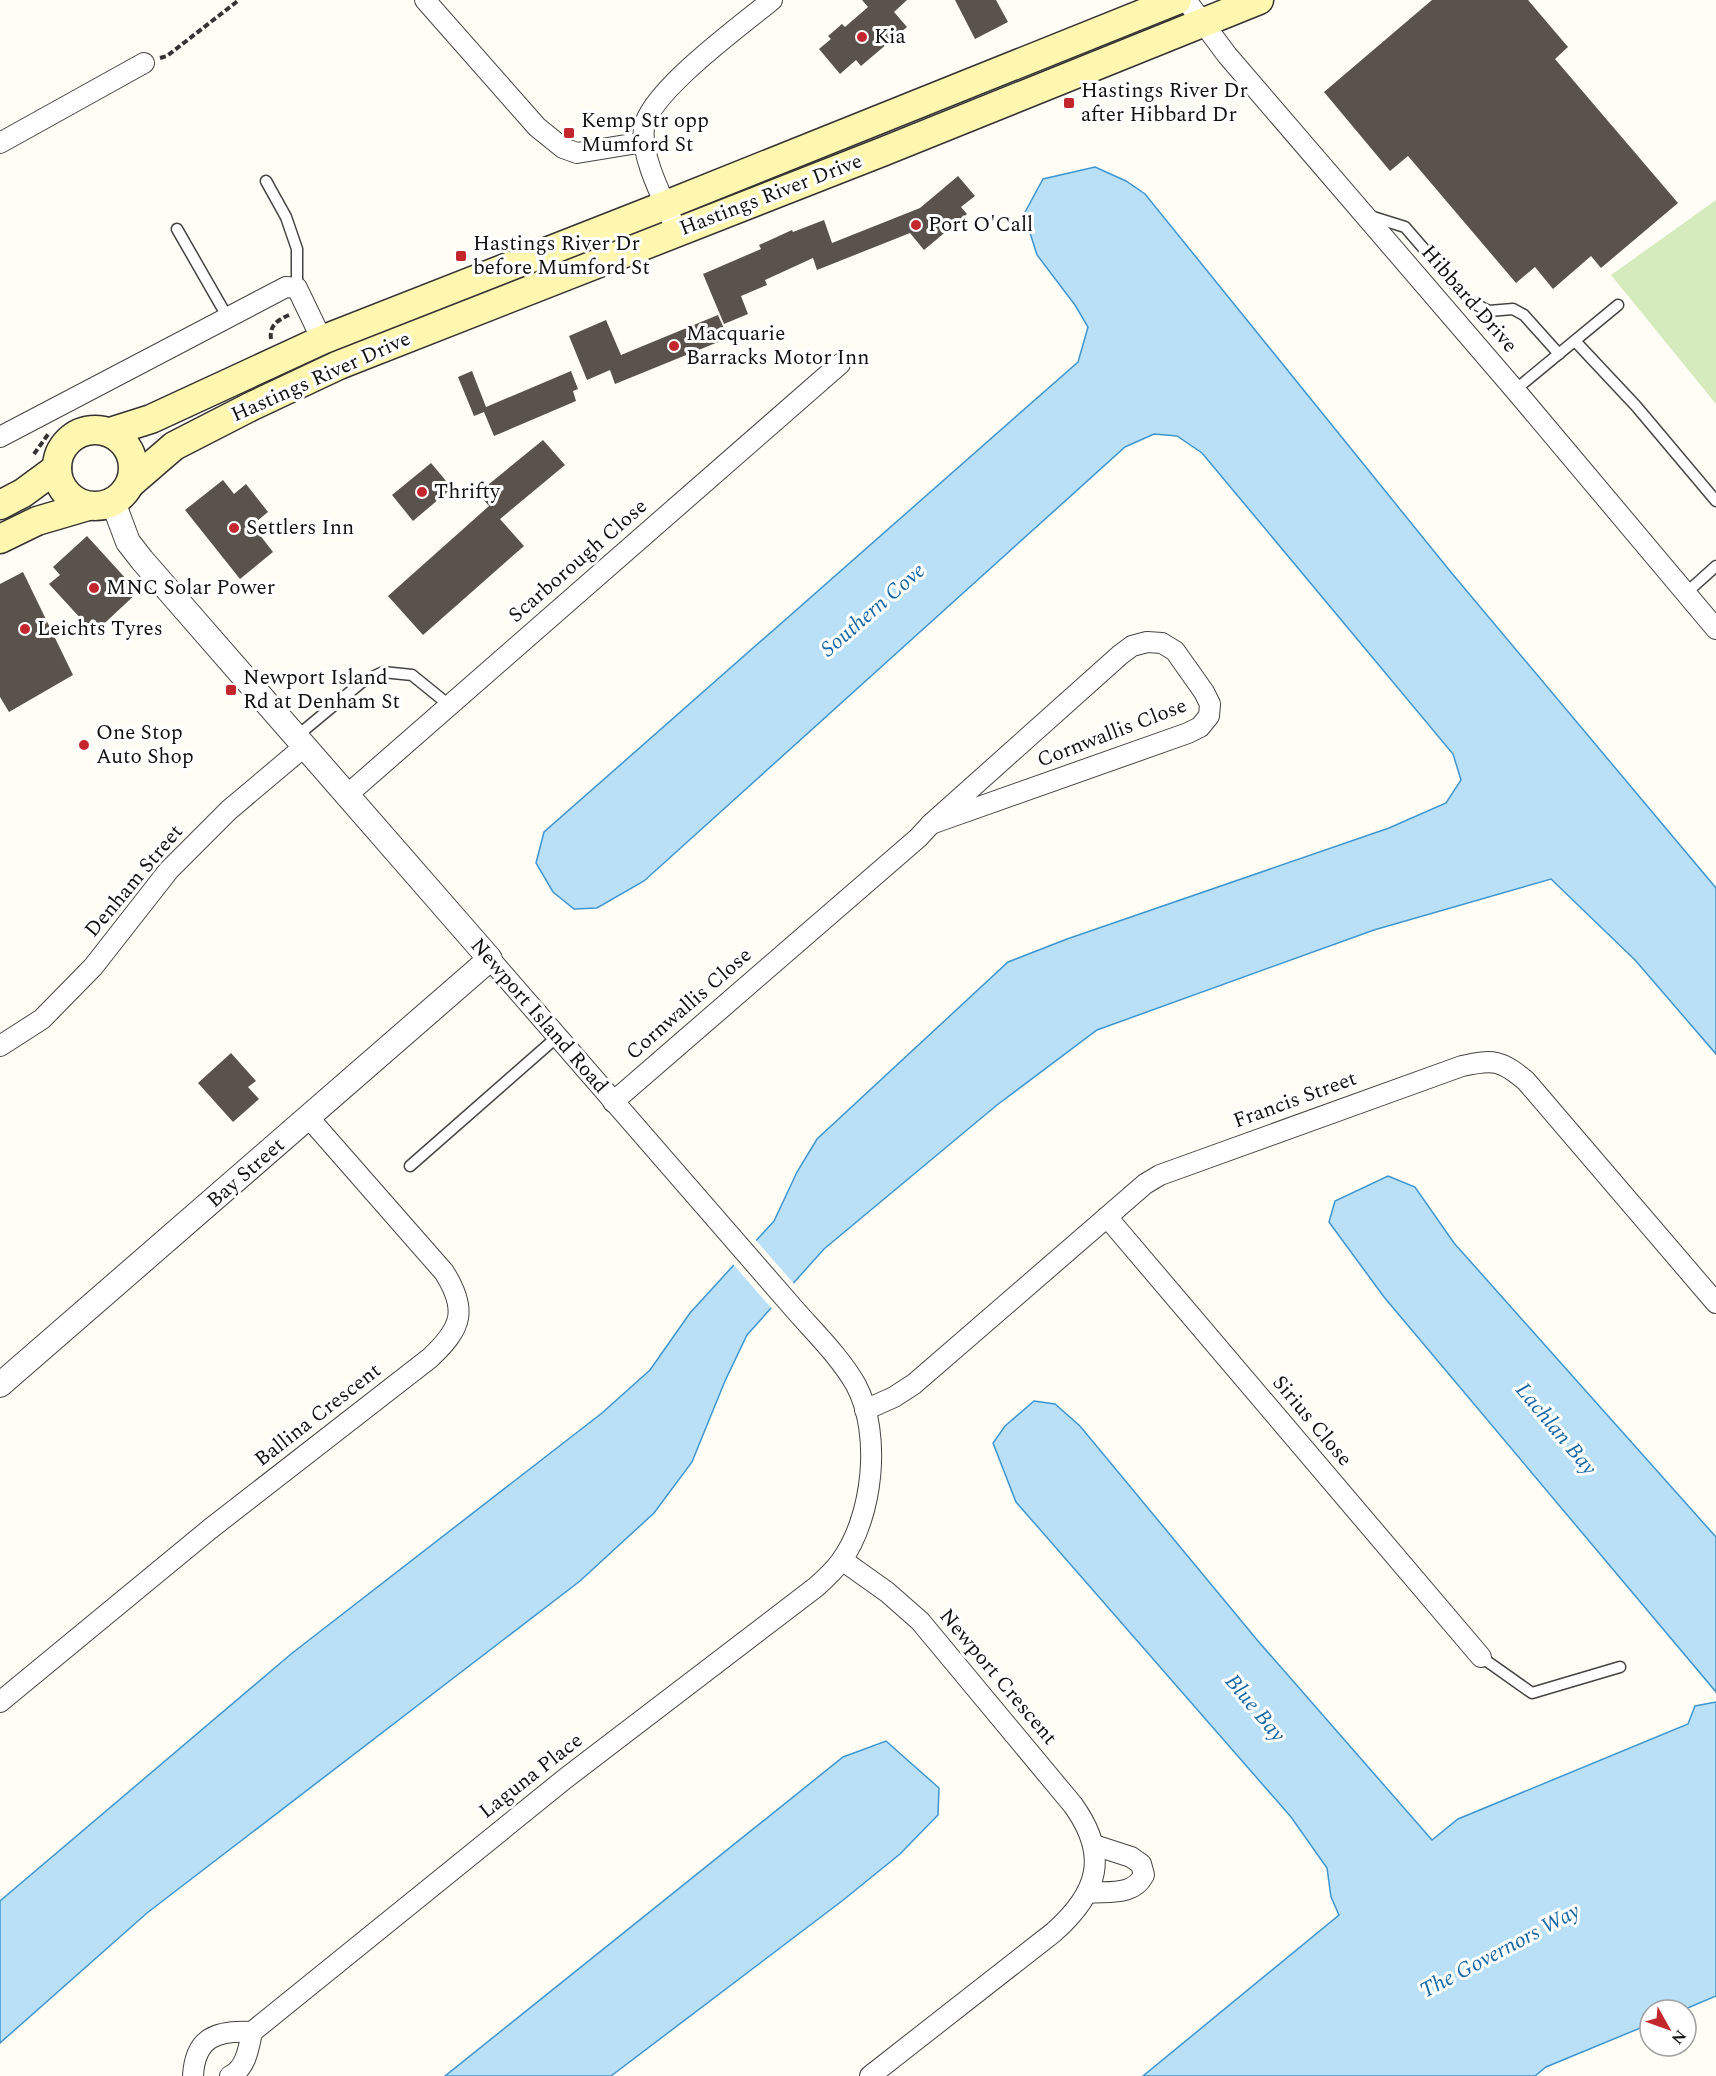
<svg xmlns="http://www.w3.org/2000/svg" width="1716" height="2076" viewBox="0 0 1716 2076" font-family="Spectral,serif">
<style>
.green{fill:#d5ebbd}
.water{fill:#b9e0f7;stroke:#3f96cf;stroke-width:1.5}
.pier{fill:#fffdf5}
.building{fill:#5a524d}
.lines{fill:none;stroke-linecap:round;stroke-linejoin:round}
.service-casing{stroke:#444;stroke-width:13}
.minor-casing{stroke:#444;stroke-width:22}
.tertiary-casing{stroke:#444;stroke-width:26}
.secondary-casing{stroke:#333;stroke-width:31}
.path{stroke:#333;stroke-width:4;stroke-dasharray:6 3;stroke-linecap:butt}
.service{stroke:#fff;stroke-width:10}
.minor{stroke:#fff;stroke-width:20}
.tertiary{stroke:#fff;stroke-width:24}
.secondary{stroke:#fff6b0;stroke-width:28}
.poi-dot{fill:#c4262e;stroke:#fff;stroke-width:2}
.labels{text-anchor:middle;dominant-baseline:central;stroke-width:6;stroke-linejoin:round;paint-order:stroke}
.poi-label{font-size:21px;fill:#111;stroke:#fff;text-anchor:start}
.street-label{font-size:21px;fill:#111;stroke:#fff}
.water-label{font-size:22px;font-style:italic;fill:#1768a6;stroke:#fff}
</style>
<rect width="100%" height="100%" fill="#fffdf5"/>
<path class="green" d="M1716,200V404L1611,275Z"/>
<g class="water">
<path d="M1095,167L1126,181L1145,194L1450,571L1716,888V1054L1635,960L1551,879L1374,930L1097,1030L997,1105L824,1249L747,1335L725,1381L692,1462L654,1513L580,1581L147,1913L0,2043V1901L291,1654L602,1413L650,1370L690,1313L774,1221L797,1172L817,1139L1008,962L1067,939L1389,828L1446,803L1461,780L1453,754L1202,453L1177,436L1154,434L1125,447L644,881L597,908L574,909L553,892L536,863L544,832L1078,362L1088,327L1075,305L1037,255L1024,214L1043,179Z"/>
<path d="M1388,1176L1415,1187L1454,1243L1716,1537V1692L1384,1297L1329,1222L1335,1201Z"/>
<path d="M1034,1401L1055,1404L1080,1426L1258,1641L1432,1840L1458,1819L1688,1724L1695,1706L1716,1702V1996L1683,2010H1650V2024L1546,2067L1535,2076H1143L1339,1915L1331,1897L1327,1868L1291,1817L1016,1502L993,1443L1005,1426Z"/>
<path d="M886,1741L939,1788L938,1815L900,1854L842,1901L611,2076H445L843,1757Z"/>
</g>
<path class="pier" d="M754,1238L795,1285L773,1310L732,1263Z"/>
<g class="building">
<path d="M862,0H907L894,12L907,27L861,66L856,60L840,74L819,49L831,39L828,36L842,24L845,27L868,7Z"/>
<path d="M955,0H996L1008,22L975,39Z"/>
<path d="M1432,0H1528L1568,47L1555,59L1678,203L1601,268L1591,256L1553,289L1535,267L1516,283L1408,156L1390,171L1324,92Z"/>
<path d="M958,176L975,196L961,207L967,214L924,250L910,233L817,270L813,258L765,280L767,285L741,296L748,314L724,324L703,274L761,249L759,245L792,230L793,232L824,220L832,243L920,208Z"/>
<path d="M718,315L728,338L615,384L610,370L587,380L569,336L606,320L621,355Z"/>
<path d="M472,371L486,407L571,371L578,389L573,391L576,401L494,436L484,412L474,416L458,377Z"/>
<path d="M543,440L565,465L500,519L524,546L423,635L388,596L489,506L478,493Z"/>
<path d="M431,463L452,488L413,521L392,495Z"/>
<path d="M223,480L234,494L246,484L268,512L252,525L273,552L240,579L185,510Z"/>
<path d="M87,536L138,592L94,633L49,584L60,575L53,567Z"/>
<path d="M23,572L73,675L9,712L0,697V584Z"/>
<path d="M231,1053L256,1081L248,1087L259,1099L233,1122L198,1083Z"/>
</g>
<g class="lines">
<defs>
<g id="service">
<path d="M266,181L286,217L297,249V288"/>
<path d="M1370,216L1405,227L1469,301L1489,311L1513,309L1524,315L1559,354"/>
<path d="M177,229L228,318"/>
<path d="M1575,341L1636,406L1716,501"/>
<path d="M1515,390L1618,305"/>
<path d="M1686,593L1716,566"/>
<path d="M297,736L362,682L383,672L412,675L449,705"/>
<path d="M410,1166L557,1037"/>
<path d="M1481,1657L1532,1693L1620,1667"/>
</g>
<g id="minor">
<path d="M425,0L537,127L563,148L577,153L644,142"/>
<path d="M1186,0L1227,55L1515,390L1716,629"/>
<path d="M0,143L144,63"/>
<path d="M677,232C666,204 640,158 644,128C648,93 743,24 772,0"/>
<path d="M0,437L286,287L297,288L322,340"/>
<path d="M1147,642L1162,643L1175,651L1204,692L1210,704L1209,716L1200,727L1188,733L931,824L1120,655L1132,646Z"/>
<path d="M347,795L840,364"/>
<path d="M0,1046L42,1019L93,967L169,870L229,810L305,746"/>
<path d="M613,1102L918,838L931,824"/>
<path d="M1107,1217L1481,1657"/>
<path d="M865,1410L894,1397L914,1384L1107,1217L1145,1184L1160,1175L1462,1066C1494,1059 1501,1060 1526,1081L1716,1303"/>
<path d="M842,1560L887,1592L920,1621L1073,1805C1109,1855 1099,1892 1054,1932L870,2076"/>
<path d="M0,1702L210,1529L430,1358C462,1328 468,1310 444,1272L309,1118"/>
<path d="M1088,1893C1110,1891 1133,1896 1144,1875L1141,1864L1131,1857L1094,1845"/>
<path d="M193,2076C195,2037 217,2030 252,2032"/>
<path d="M230,2076C246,2069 249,2047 252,2032L566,1778L816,1587C825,1579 834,1571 841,1561C873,1517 882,1434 856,1385C839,1355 811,1329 789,1303L490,959"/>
</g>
<path id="tertiary" d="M0,1385L490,959L142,560L128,542L113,502"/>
<g id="secondary">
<circle cx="95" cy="468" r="38"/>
<path d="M110,432L151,419L322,340L666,205L1177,0"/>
<path d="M130,484L174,446L252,406L339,365L882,152L1259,0"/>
<path d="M0,505L23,493L57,468"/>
<path d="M0,539L37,521L88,506"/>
</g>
</defs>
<use href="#service" class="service-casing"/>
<use href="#minor" class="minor-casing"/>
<use href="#tertiary" class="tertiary-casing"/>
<use href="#secondary" class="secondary-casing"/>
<g class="path">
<path d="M160,58L167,56L239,0"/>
<path d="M271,339C269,325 278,320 289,315"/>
<path d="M34,454L49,433"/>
</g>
<use href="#service" class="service"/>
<use href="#minor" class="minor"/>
<use href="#tertiary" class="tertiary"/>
<use href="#secondary" class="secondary"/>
</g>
<g class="poi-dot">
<circle cx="862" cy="37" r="6"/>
<rect x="1063" y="97" width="12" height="12" rx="3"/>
<rect x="563" y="127" width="12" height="12" rx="3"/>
<circle cx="916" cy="225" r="6"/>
<rect x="455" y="250" width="12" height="12" rx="3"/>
<circle cx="674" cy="346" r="6"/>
<circle cx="422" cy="492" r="6"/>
<circle cx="234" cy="528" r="6"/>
<circle cx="94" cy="588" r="6"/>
<circle cx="25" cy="629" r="6"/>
<rect x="225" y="684" width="12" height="12" rx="3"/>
<circle cx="84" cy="745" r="6"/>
</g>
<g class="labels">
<g class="poi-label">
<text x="874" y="37">Kia</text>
<text x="1081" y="91">Hastings River Dr<tspan x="1081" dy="24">after Hibbard Dr</tspan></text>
<text x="581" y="121">Kemp Str opp<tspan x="581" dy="24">Mumford St</tspan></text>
<text x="928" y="225">Port O'Call</text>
<text x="473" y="244">Hastings River Dr<tspan x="473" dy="24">before Mumford St</tspan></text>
<text x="686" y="334">Macquarie<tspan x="686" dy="24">Barracks Motor Inn</tspan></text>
<text x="434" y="492">Thrifty</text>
<text x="246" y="528">Settlers Inn</text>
<text x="106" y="588">MNC Solar Power</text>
<text x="37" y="629">Leichts Tyres</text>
<text x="243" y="678">Newport Island<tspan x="243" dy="24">Rd at Denham St</tspan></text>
<text x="96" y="733">One Stop<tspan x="96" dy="24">Auto Shop</tspan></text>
</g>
<g class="street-label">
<text transform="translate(771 195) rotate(-21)">Hastings River Drive</text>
<text transform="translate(1469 299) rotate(49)">Hibbard Drive</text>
<text transform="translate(321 377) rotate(-24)">Hastings River Drive</text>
<text transform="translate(578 561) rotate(-41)">Scarborough Close</text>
<text transform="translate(1112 733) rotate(-21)">Cornwallis Close</text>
<text transform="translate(134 881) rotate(-50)">Denham Street</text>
<text transform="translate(689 1004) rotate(-41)">Cornwallis Close</text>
<text transform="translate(539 1016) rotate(49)">Newport Island Road</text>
<text transform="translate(1295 1100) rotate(-20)">Francis Street</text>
<text transform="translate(246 1173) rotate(-41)">Bay Street</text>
<text transform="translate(318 1415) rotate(-38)">Ballina Crescent</text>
<text transform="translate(1312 1421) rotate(50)">Sirius Close</text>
<text transform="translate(998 1677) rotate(50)">Newport Crescent</text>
<text transform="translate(531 1776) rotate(-38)">Laguna Place</text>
</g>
<g class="water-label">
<text transform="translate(873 610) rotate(-41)">Southern Cove</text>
<text transform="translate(1556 1429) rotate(50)">Lachlan Bay</text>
<text transform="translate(1255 1708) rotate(50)">Blue Bay</text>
<text transform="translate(1500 1951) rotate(-28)">The Governors Way</text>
</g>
</g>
<g transform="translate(1668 2028) rotate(130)"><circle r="28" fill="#ffffff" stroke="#a0a0a0" stroke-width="1.5"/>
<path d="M0-4.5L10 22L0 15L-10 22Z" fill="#c4262e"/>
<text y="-9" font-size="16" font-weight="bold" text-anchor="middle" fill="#111111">N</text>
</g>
</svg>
